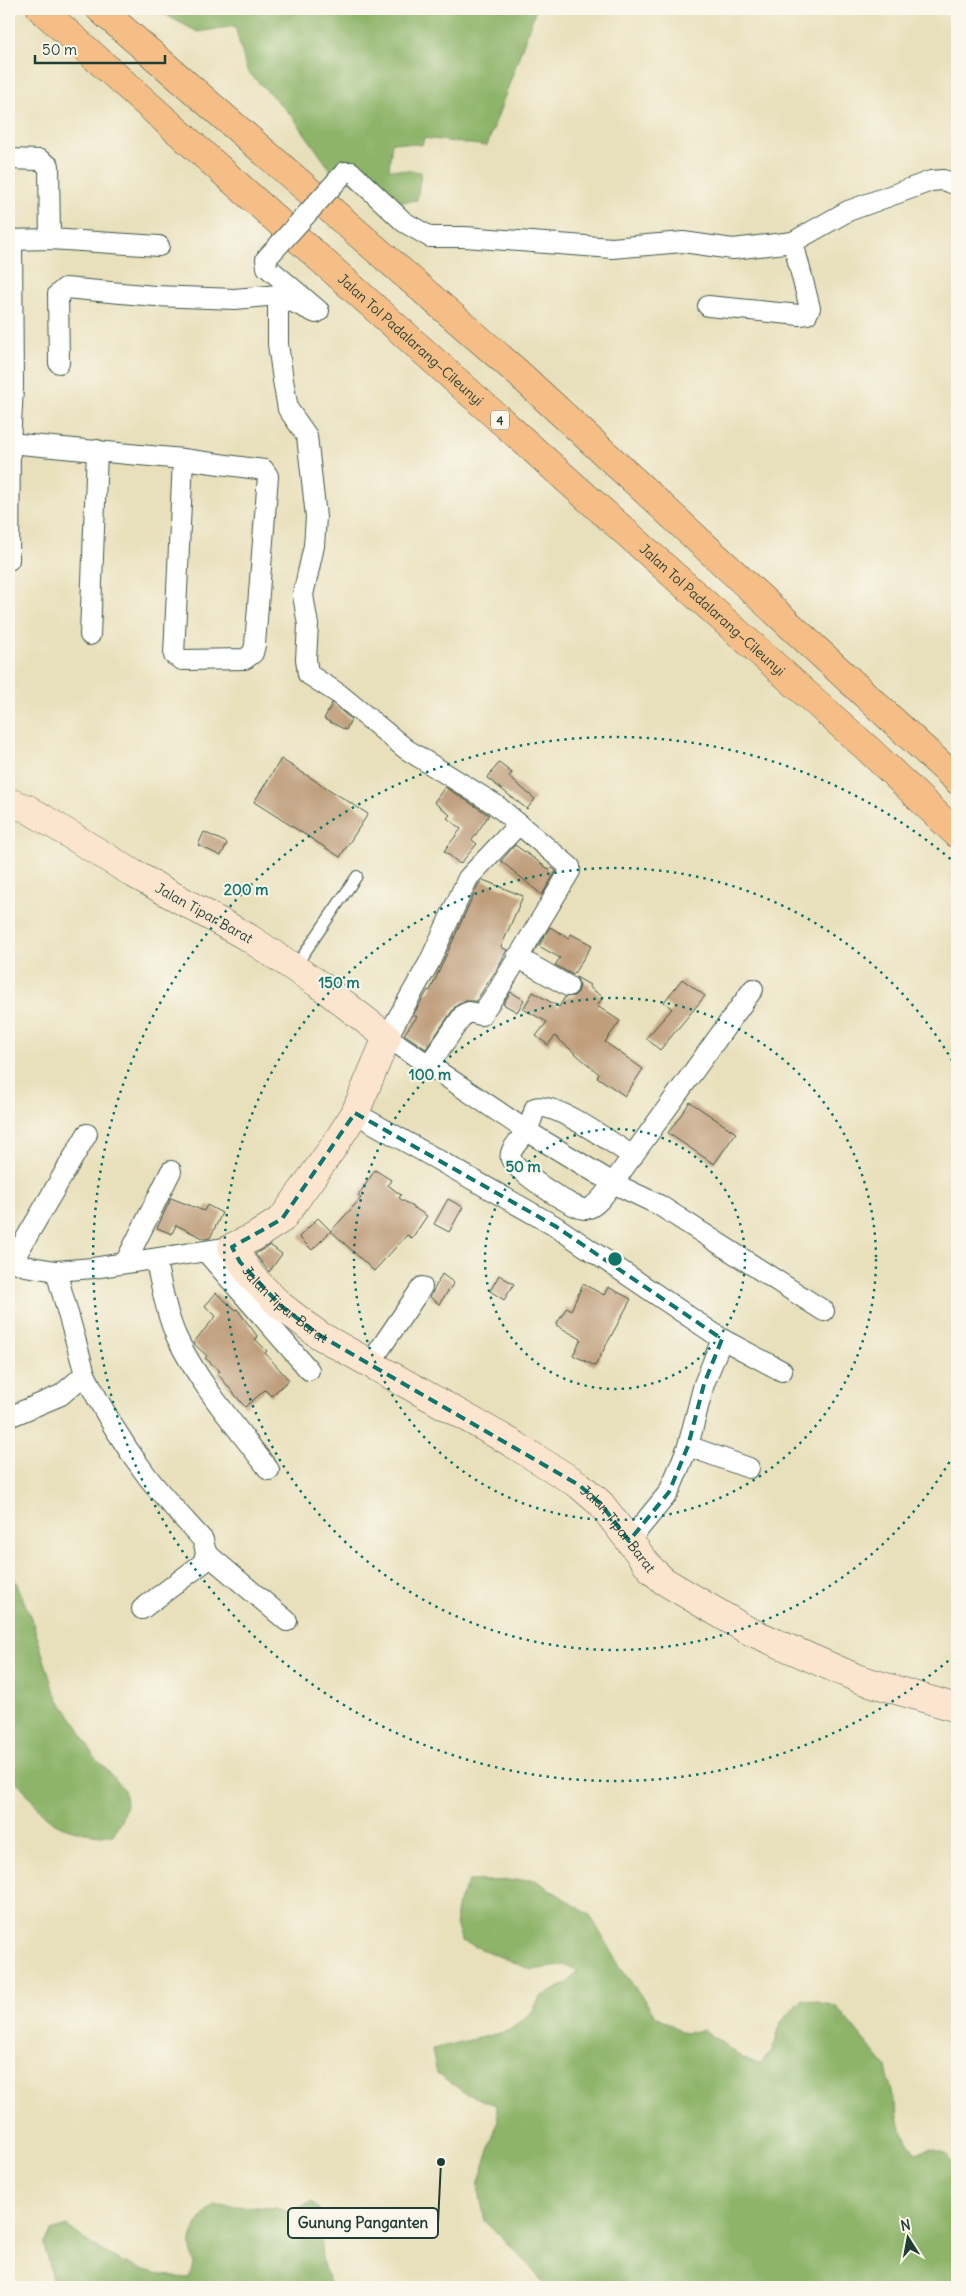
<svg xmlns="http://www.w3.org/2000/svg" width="966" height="2296" viewBox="0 0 966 2296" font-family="Delius,sans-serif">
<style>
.forest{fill:#8db469;stroke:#56784e}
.building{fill:#bf9e7b}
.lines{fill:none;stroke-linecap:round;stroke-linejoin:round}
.lane-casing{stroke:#3d5548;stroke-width:12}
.street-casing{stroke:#3d5548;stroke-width:22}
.secondary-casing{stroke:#3d5548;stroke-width:29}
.highway-casing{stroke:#3d5548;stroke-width:29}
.lane{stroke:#fff;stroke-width:10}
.street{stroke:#fff;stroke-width:20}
.secondary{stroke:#fbe5cf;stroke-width:28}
.highway{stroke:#f6be87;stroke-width:28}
.street-bridge-casing{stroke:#3d5548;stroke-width:22;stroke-linecap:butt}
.street-bridge{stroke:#fff;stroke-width:20}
.marked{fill:none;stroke:#0f766e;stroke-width:4;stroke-dasharray:10 6;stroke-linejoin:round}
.ring{fill:none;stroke:#0f766e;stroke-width:2.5;stroke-dasharray:2.5 5}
.labels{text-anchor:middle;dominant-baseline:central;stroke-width:4;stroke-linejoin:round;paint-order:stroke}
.shield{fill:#fbf7ec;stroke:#61756b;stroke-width:1}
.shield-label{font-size:12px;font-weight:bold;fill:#1f3d34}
.street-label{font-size:14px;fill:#1f3d34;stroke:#fbf7ec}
.centre{fill:#0f766e;stroke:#fbf7ec;stroke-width:2.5}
.ring-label{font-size:15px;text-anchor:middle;font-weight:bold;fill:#0f766e;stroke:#fbf7ec;stroke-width:4;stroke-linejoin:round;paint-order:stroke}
.leader{fill:none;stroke:#1f3d34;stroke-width:2}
.callout-dot{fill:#1f3d34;stroke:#fbf7ec;stroke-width:2}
.callout{fill:#fbf7ec;stroke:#1f3d34;stroke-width:2}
.callout-label{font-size:15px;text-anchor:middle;font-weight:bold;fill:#1f3d34}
</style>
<rect width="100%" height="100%" fill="#fbf7ec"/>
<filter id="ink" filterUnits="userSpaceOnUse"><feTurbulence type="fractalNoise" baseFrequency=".02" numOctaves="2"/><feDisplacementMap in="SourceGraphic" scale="10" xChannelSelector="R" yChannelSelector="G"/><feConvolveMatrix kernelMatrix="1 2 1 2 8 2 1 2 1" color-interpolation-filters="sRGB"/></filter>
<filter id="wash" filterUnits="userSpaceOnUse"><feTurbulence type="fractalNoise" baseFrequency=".0096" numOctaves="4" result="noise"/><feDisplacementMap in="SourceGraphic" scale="20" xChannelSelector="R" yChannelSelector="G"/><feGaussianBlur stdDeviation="1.12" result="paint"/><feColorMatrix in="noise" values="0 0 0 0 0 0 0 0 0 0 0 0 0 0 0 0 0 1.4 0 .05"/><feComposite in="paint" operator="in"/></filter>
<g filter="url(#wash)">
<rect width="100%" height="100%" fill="#e8e0bb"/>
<g class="forest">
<path d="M160,9H536L487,146L424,138L422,145L392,142L389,169L421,172L417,200L394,203L332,172L293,117L247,71L235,26L198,32L160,12Z"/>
<path d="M9,1565L33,1623L52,1685L59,1700L78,1726L92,1754L124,1789L126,1804L121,1821L113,1835C95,1836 64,1831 49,1819C33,1807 26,1786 9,1776Z"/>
<path d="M535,1880L590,1915L619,1966L656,2016L684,2033L704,2030L744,2059L760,2063L772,2052L781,2022L803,1999L836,2006L886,2067L901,2129L916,2153L930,2149L946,2153L955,2167V2183L957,2185V2287H545L531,2267L485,2221L478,2185L498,2120L496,2105L465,2093L437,2073L432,2049L508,2031L533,2011L540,1997L568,1983L578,1971L566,1965L532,1970L462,1941C450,1914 457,1905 469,1881Z"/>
<path d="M312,2202L319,2209C322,2236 317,2263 333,2287H54L44,2245L51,2231L67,2226C105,2256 140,2275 189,2278C197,2262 193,2264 191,2249C189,2231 202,2216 214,2205L276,2208L291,2212Z"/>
</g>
<g id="blocks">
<g class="building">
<path d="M332,703L351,719L346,730L324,719Z"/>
<path d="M281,759L368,814L340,857L254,802Z"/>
<path d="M499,763L512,773L509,777L535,799L527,809L487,778Z"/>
<path d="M445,787L489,815L472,840L477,844L460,864L444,851L461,829L447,818L450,815L434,802Z"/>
<path d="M204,832L227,843L221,856L198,845Z"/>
<path d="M515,845L550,870L552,868L556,871L542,895L501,861Z"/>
<path d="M483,880L523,896L501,947L507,950L497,969L476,1001H463L455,1007L426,1049L404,1034L417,1017L413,1015L428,990L430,991L478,885Z"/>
<path d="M550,927L569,938L571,934L592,945L573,975L555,965L560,958L539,946Z"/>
<path d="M576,977L590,985L589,987L603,997L597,1006L620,1021L605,1042L643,1069L625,1096L597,1077L599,1074L555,1036L548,1045L536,1036L547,1022L523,1009L533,992L559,1007L565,997L574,996L578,992L580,985Z"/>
<path d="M682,979L705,996L660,1050L646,1038L672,1009L664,1002Z"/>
<path d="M511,992L524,1000L517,1012L503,1004Z"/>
<path d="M690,1102L736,1133L714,1164L668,1133Z"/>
<path d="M375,1170L391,1180L388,1185L401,1195L399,1198L427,1216L412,1238L407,1235L374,1271L331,1231L361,1198L358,1196Z"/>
<path d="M171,1198L204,1211L207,1205L222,1213L210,1238L205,1239L176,1225L172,1234L157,1228Z"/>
<path d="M448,1199L463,1207L449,1232L434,1224Z"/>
<path d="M318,1218L331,1231L312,1250L299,1237Z"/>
<path d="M270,1245L282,1254L269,1272L255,1254Z"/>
<path d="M442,1274L454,1283L439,1304L430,1297Z"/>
<path d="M499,1275L514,1284L504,1300L490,1291Z"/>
<path d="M583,1284L604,1295L608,1287L631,1299L595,1366L573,1355L581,1339L556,1325L567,1307L571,1310Z"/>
<path d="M216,1293L236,1310L237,1309L258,1337L255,1339L267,1351L265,1353L289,1380L271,1396L265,1390L245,1407L217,1373L220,1371L205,1358L207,1356L193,1343L216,1316L205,1306Z"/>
</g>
</g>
</g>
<g filter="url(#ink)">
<use href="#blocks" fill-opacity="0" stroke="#3d5548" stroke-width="1"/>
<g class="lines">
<defs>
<path id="lane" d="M295,967L357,876"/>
<g id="street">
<path d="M9,159L40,160L49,166L50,239"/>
<path d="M351,172L404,222L430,237H465L612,248L683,242L733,249L793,242L848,211L931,181L943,180L957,185"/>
<path d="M9,240L50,239L159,246"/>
<path d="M267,267L319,311L316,313L278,295V344L283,380L288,409L307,436L316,517L314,546L303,595L308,625L306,659L308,674L339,694L406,749L496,805L570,867V871L499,989L481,1015L469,1012L464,1014L428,1066"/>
<path d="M708,306L800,315L807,314L810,308L793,242"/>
<path d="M59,363L58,294L65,288L155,296L235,299L278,295"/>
<path d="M9,443L183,459L264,470L268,476L255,645L253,653L245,659L182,660L174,655L183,459"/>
<path d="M9,560L10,443L13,388L12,240"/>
<path d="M90,635L97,450"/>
<path d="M519,824L468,878L429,963L387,1037L527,1131L613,1183L659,1205L824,1311"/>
<path d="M517,957L568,986"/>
<path d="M355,1113L555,1226L722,1339L782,1371"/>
<path d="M633,1156C613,1144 555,1101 535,1108C533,1115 531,1123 527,1130C523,1138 508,1149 511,1159C515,1170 575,1211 586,1209C597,1207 607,1191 613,1183L753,989"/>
<path d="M206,1252L309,1370"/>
<path d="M155,1259C162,1286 166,1315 178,1340C200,1385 239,1430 269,1470"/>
<path d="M9,1260L25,1266L56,1271L93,1268L232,1247"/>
<path d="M12,1262L87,1134"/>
<path d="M125,1263L171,1171"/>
<path d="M369,1365L422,1287"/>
<path d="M85,1374C102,1410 123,1444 147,1476C164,1498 184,1519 203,1540L206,1553L203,1563L142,1609"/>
<path d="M9,1417L61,1395L85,1374L56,1271"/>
<path d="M688,1446L749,1468"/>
<path d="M629,1541L669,1492L688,1446L704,1384L722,1339"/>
<path d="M206,1553L287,1621"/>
</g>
<g id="secondary">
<path id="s1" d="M9,802L28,809L134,874L249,938L320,985L387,1037L355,1113L332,1149L282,1219L254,1237L232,1247L252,1277L280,1305L319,1335L510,1442L579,1485L601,1504L651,1569L664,1581L747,1630L859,1679L957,1708"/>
</g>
<g id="highway">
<path id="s2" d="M41,9L869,750L957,834"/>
<path d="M100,9L517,372L957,780"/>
</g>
</defs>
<use href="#lane" class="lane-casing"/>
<use href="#street" class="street-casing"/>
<use href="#secondary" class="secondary-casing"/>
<use href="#highway" class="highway-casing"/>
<use href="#lane" class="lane"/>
<use href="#street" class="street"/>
<use href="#secondary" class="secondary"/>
<use href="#highway" class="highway"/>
<defs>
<path id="street-bridge" d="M267,267L266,259L345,172H351"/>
</defs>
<use href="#street-bridge" class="street-bridge-casing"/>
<use href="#street-bridge" class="street-bridge"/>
</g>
</g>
<path class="marked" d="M355,1113L555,1226L722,1339L704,1384L688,1446L669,1492L629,1541L601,1504L579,1485L319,1335L280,1305L240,1262L232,1247L282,1219Z"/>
<g class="ring">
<circle cx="615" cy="1259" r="130"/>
<circle cx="615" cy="1259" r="261"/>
<path d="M957 1449A391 391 0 1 1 957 1069"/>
<path d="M954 1656A522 522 0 1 1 954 862"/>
</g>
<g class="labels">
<rect class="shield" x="491" y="410.5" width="18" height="19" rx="4"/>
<g class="shield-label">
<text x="500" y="420">4</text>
</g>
<g class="street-label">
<text stroke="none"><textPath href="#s2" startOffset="496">Jalan Tol Padalarang–Cileunyi</textPath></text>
<text stroke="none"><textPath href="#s2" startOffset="901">Jalan Tol Padalarang–Cileunyi</textPath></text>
<text stroke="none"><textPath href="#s1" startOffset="225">Jalan Tipar Barat</textPath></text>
<text stroke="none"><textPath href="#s1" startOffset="794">Jalan Tipar Barat</textPath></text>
<text stroke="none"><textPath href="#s1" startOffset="1199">Jalan Tipar Barat</textPath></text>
</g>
</g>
<circle cx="615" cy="1259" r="8" class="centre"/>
<g class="ring-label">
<text x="246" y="895">200 m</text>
<text x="339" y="988">150 m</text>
<text x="430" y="1080">100 m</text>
<text x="523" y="1172">50 m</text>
</g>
<path class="leader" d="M441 2162L438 2223"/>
<circle class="callout-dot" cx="441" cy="2162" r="5"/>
<rect class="callout" x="288" y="2208" width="150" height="30" rx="5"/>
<g class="callout-label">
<text x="363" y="2228">Gunung Panganten</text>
</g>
<rect width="966" height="2296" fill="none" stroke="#fbf7ec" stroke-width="30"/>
<g transform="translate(908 2238) rotate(349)" stroke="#fbf7ec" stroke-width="4" paint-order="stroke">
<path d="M0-4L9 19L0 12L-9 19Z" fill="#1f3d34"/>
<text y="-8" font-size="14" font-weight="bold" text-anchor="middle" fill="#1f3d34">N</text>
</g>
<path d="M35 55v8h130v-8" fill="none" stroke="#1f3d34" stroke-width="2.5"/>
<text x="42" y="55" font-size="15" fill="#1f3d34" stroke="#fbf7ec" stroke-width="4" paint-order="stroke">50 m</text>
</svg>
